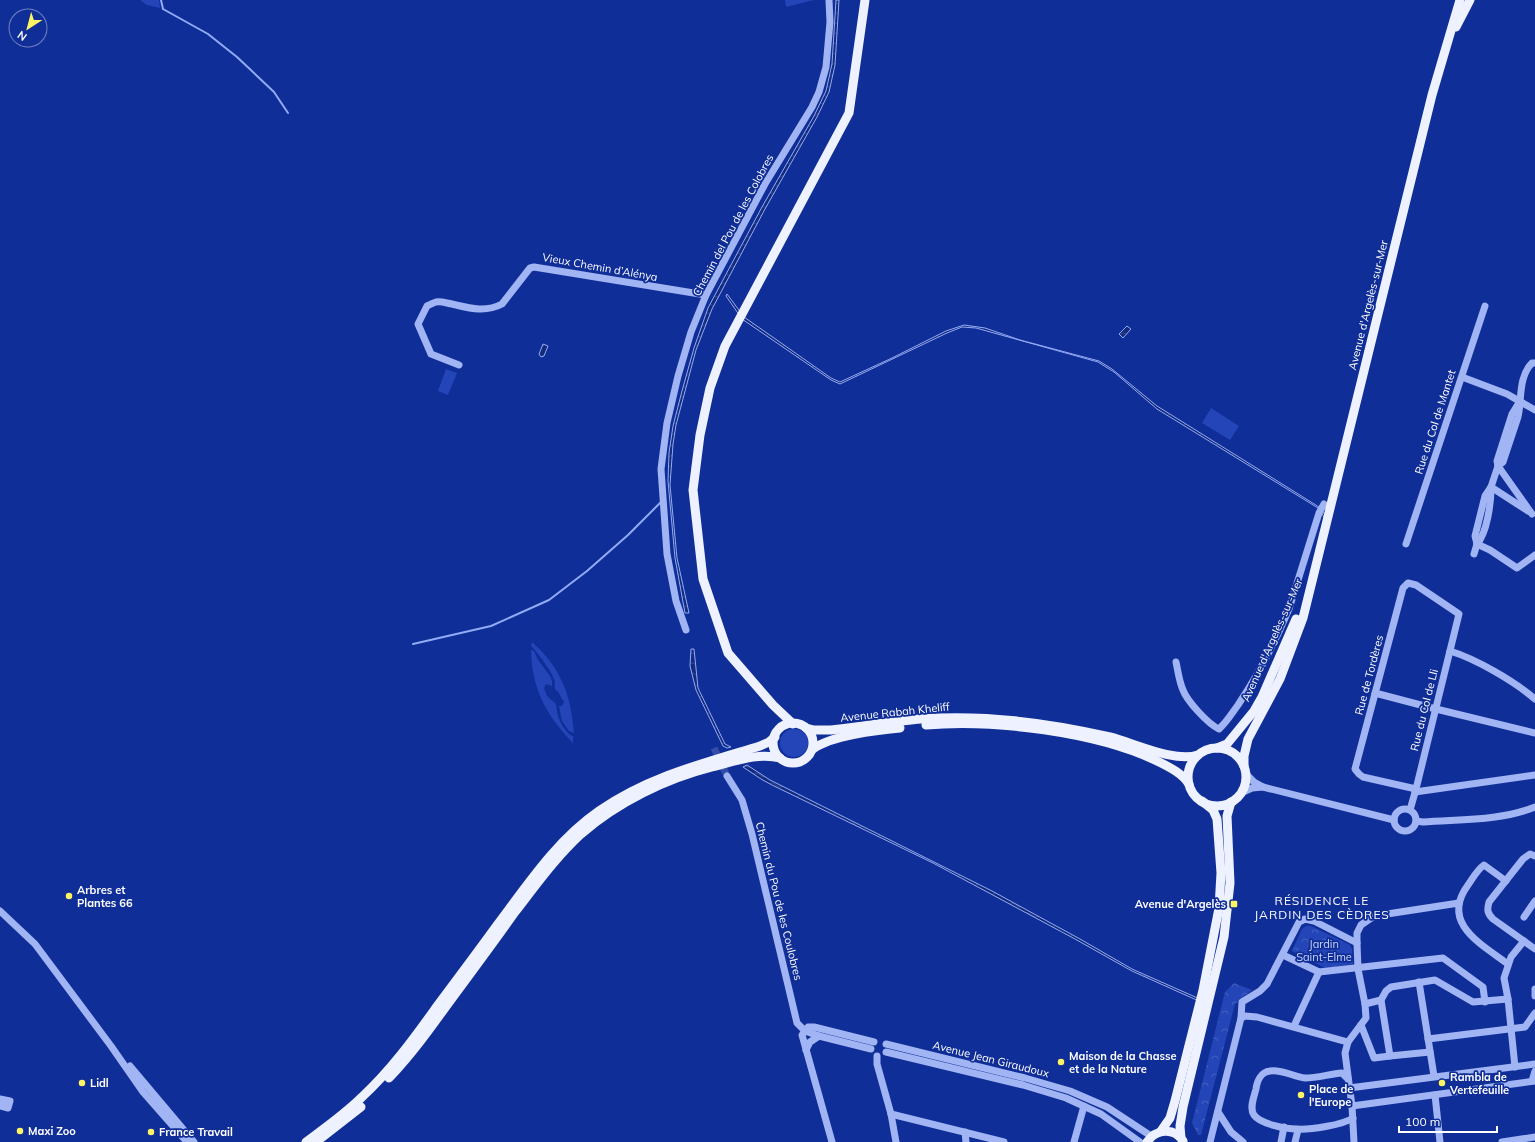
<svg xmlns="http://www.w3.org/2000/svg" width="1535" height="1142" viewBox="0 0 1535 1142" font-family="Mulish,sans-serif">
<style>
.green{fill:#2345b7}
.park{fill:url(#park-crowns)}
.water{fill:url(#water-waves);stroke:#92abf7}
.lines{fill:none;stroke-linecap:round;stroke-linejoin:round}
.stream{stroke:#92abf7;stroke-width:2}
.minor-tunnel{stroke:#344da7;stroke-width:7;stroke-dasharray:7 3.5;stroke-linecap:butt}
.minor{stroke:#a1b4f4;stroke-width:7}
.major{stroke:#eef1ff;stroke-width:9}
.poi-dot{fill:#fff464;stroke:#102e97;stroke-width:1.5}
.labels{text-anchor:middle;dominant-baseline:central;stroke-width:3.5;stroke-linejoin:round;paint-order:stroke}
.street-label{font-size:11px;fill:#fff;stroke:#102e97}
.poi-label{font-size:11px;font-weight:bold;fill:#fff;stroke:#102e97;text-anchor:start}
.park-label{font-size:11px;fill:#c9d5fe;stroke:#102e97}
.neighbourhood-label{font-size:12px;letter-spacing:1px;fill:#fff;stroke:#102e97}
</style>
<defs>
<pattern id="park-crowns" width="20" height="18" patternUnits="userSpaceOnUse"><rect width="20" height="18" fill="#2345b7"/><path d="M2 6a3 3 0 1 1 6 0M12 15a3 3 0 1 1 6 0" fill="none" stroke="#4461c2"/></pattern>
<pattern id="water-waves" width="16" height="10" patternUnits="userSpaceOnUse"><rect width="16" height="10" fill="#142a7b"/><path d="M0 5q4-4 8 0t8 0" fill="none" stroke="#374a8f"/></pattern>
</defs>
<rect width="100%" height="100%" fill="#102e97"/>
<g class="green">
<path d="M140,0H159L160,8L147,5Z"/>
<path d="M785,0H814L786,7Z"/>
<path d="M446,369L457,373L448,395L438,391Z"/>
<path d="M1211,408L1239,426L1230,440L1202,423Z"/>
<path d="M532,642C561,668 571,695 574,733L569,731L562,721L559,706H562L564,702L558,692L555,689C554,687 555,684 555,682C555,676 536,650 531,646Z"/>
<path d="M531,650L534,651L538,660L550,676L552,681V686L546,684L544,688L547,696L556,704C557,717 561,726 570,735L573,736V743C546,715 532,689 531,650Z"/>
<circle cx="794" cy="743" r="14"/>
</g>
<g class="park">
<path d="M1306,926H1311L1350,945L1352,949L1353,964L1325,968L1292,951L1302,929Z"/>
<path d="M1234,983L1252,990L1235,1004L1201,1135H1198L1192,1123L1225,992Z"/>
</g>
<g class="water">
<path d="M836,0H839L835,65L829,92L817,117L765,209L712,309L696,350L676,425L673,444L670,485L677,558L689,613H685L675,558L668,481L669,453L673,426L682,391L694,348L708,308L762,207L814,116L826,91L832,64Z"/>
<path d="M727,294L744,317L831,378L840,382L892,358L946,331L964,325L985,328L1020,340L1099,361L1112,369L1157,406L1319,507L1325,515L1324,517L1318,508L1157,409L1114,372L1098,362L976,328L962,327L947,333L840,384L831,380L742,319L726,296Z"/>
<path d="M1127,326L1131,329L1123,338L1119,334Z"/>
<path d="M543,344L548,346L544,356L541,357L539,354Z"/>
<path d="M691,649H694L698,688L725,744L731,747L727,748L723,746L696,690L690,666Z"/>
<path d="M747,765L770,780L992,891L1080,939L1132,969L1202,1000L1201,1002L1132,971L1075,939L933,863L772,785L761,779L743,767Z"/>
</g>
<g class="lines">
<g class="stream">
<path d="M161,0L163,9L208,34L237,57L274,92L288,113"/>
<path d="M413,644L491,626L549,600L587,571L628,535L661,502"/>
</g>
<path class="minor-tunnel" d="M714,748L727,776"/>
<g class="minor">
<path d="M459,365L431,354L418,324L427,306C429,305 433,303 436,302C441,301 446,303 452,304C469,308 485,313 502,304L530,268L534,267L706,295"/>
<path d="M1462,377L1507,394L1535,410"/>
<path d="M1498,466L1503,462C1508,447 1513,432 1518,417C1522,400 1518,377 1532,363H1535"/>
<path d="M1498,466L1532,514"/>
<path d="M1491,487L1528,511"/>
<path d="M1406,544L1485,306"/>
<path d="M1477,544L1490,550L1517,568L1535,555"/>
<path d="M1477,544C1487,533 1491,503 1491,488"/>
<path d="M1474,554L1477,544L1475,536L1485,496L1491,487L1498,466L1497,461L1512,414L1520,401"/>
<path d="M686,630L676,601L667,554L661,469L667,423L678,376L691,332L706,295L765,184L812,107L819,92L826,67L830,22L829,0"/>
<path d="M1450,651C1476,659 1514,681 1535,699"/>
<path d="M1176,662C1178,671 1179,681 1183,690C1187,701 1208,724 1219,729C1227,722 1232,713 1238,705C1258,675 1275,643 1289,609L1319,513L1324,504"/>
<path d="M1375,693L1436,709L1535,733"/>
<path d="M727,776L742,800L752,834L797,1023L805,1031L819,1036L871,1049"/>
<path d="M1263,787L1394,820"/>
<path d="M1415,792L1535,775"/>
<path d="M1241,793L1252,788L1263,787L1254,782L1246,774"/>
<circle cx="1405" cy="820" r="11"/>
<path d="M1410,810L1416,789L1459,614L1416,585L1408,583L1403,588L1355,769L1359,774L1363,777L1416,789"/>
<path d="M1416,821L1423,822C1459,819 1500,821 1535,807"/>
<path d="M1535,856L1530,854L1523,859L1489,902C1487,910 1487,913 1493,919L1535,949"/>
<path d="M1506,881L1484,865C1477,870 1473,878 1468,885C1440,923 1481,944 1508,964"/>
<path d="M0,911L35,944L111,1046L143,1092L187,1142"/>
<path d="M1524,917L1535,901"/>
<path d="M1283,955L1319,972L1443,958L1483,987L1485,1002"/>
<path d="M1419,982L1434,1076"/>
<path d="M1535,989V996"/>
<path d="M1381,1000L1390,1056L1430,1052"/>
<path d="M1365,1004L1358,969L1357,943V933L1361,925L1374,916L1459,903"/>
<path d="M1241,1018L1242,1002L1260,991L1267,984L1299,922L1305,919L1314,921L1357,943"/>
<path d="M1361,1025L1374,1058L1390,1056"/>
<path d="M1294,1026L1319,972"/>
<path d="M1428,1039L1525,1027L1535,1013"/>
<path d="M886,1044L1025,1078L1070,1091L1107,1107L1151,1136"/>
<path d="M806,1050L810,1042L819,1036"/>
<path d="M886,1052L1023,1085L1066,1098L1101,1114L1140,1142"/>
<path d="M877,1056V1064L891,1114L896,1142"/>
<path d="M130,1066L194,1142"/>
<path d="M1515,1067L1508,999L1504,978L1511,957L1524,941"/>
<path d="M1348,1079L1342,1073C1330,1074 1317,1078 1305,1078C1294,1077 1282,1069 1270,1071C1261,1072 1257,1081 1256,1089C1254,1097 1249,1108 1254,1115C1260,1124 1286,1129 1297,1129C1309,1130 1343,1125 1353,1118"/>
<path d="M1532,1081L1535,1071"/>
<path d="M1349,1088L1535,1064"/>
<path d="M1435,1095L1440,1142"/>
<path d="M0,1099L10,1101L8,1108L0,1106"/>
<path d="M1352,1106L1535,1081"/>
<path d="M1218,1112L1231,1132L1243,1142"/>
<path d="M891,1114L1004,1142"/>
<path d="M965,1132L966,1142"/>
<path d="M832,1142L802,1035L808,1027H814L874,1042"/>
<path d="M1074,1142L1084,1106"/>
<path d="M1210,1142L1241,1018L1245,1016L1257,1017L1348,1042"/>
<path d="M1281,1142L1284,1127"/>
<path d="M1295,1142L1298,1130"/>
<path d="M1354,1142L1352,1106L1345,1053L1348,1042L1366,1018L1365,1004L1381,1000L1386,991L1391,987L1435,980L1473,1002L1508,999"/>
<path d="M1502,1142L1535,1137"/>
</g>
<g class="major">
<path d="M1456,27L1470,0"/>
<circle cx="793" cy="743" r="20"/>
<path d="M793,724L773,705L728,653L703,579L693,490L700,435L710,388L725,346L849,113L865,0"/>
<path d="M926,725C993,719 1097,732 1157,761C1169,767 1182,773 1189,784"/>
<path d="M806,728L814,730H831C867,726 903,719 939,718C997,716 1054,724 1110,737C1134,743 1175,763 1198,755"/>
<path d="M1217,748L1227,744L1254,711L1262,697L1296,619"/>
<circle cx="1217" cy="777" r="29"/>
<path d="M813,749C830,736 877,730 900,728"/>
<path d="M1244,766V756L1248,739L1280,679L1303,618L1432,95L1460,0"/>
<path d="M389,1078C411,1055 429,1030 447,1005C470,974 493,943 515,912C536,885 556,857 581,834C618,802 665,779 712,767C733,762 758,752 780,758"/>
<path d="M1161,1131L1170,1118L1175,1101L1203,990L1219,908L1221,873L1217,819L1213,810L1202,801"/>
<path d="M1181,1138L1180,1126L1183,1107L1224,937L1230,883L1227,816L1231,802"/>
<path d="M306,1142C325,1128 345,1114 362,1097C390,1071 413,1040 435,1009C456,981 477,953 498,924C528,884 557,840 599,811C648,777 704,763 760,746L769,742L775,737"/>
<path d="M316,1142L361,1107"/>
<path d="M1147,1142C1156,1129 1174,1127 1183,1141"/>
</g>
</g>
<g class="poi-dot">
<circle cx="69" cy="896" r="4"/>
<rect x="1230" y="900" width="8" height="8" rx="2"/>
<circle cx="1061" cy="1062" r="4"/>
<circle cx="82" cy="1083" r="4"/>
<circle cx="1442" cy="1083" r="4"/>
<circle cx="1301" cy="1095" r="4"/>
<circle cx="20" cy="1131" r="4"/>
<circle cx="151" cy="1132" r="4"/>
</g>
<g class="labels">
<g class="street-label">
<text transform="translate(733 225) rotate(-62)">Chemin del Pou de les Colobres</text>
<text transform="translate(600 267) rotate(10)">Vieux Chemin d’Alénya</text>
<text transform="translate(1368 305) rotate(-76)">Avenue d'Argelès-sur-Mer</text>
<text transform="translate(1435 422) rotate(-72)">Rue du Col de Mantet</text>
<text transform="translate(1272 640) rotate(-66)">Avenue d'Argelès-sur-Mer</text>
<text transform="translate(1369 675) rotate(-75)">Rue de Tordères</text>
<text transform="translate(1424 710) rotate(-76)">Rue du Col de Lli</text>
<text transform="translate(895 712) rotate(-6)">Avenue Rabah Kheliff</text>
<text transform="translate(779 901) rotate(76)">Chemin du Pou de les Coulobres</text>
<text transform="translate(991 1059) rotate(14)">Avenue Jean Giraudoux</text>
</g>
<g class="poi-label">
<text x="77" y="890">Arbres et<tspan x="77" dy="13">Plantes 66</tspan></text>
<text x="1226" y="904" text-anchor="end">Avenue d'Argelès</text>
<text x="1069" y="1056">Maison de la Chasse<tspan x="1069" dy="13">et de la Nature</tspan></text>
<text x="1450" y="1077">Rambla de<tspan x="1450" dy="13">Vertefeuille</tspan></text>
<text x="90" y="1083">Lidl</text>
<text x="1309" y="1089">Place de<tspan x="1309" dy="13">l'Europe</tspan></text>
<text x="28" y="1131">Maxi Zoo</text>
<text x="159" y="1132">France Travail</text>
</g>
<g class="park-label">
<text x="1324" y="944">Jardin<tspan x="1324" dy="13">Saint-Elme</tspan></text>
</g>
<g class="neighbourhood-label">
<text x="1322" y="900">RÉSIDENCE LE<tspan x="1322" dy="14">JARDIN DES CÈDRES</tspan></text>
</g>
</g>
<g transform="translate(28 28) rotate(216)"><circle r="19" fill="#102e97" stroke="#7082c1"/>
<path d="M0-3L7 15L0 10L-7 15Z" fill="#fff464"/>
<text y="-6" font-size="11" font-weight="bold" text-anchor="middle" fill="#ffffff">N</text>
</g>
<path d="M1399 1126v6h98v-6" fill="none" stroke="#ffffff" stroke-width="2"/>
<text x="1405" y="1126" font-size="12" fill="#ffffff" stroke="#102e97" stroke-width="3" paint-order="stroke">100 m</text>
</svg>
